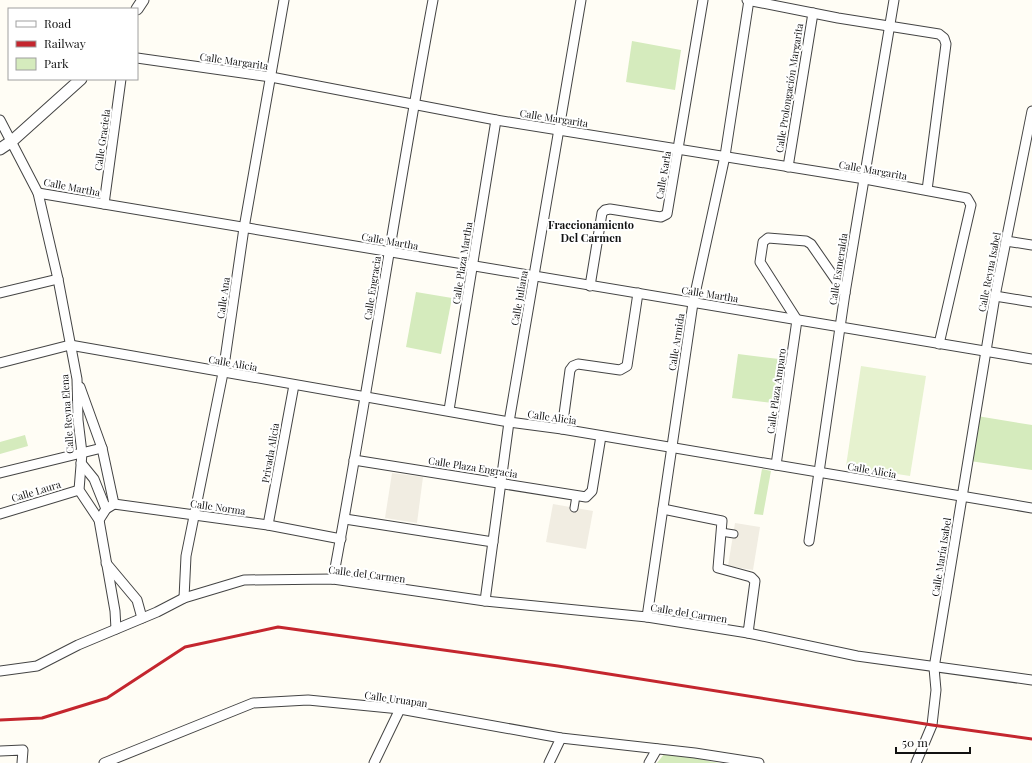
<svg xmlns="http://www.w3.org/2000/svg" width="1032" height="763" viewBox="0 0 1032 763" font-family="'Playfair Display',serif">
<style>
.green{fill:#d5ebbd}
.pitch{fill:#e6f2cf}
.plaza{fill:#f1ede2}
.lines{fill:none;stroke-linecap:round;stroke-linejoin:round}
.pedestrian-casing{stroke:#444;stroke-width:9}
.minor-casing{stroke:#444;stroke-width:11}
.tertiary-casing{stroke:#444;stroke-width:13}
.pedestrian{stroke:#fff;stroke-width:7}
.minor{stroke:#fff;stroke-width:9}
.tertiary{stroke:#fff;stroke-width:11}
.rail{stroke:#c4262e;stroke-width:3}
.labels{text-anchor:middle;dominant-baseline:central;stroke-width:4;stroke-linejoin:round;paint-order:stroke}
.street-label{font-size:10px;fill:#111;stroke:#fff}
.neighbourhood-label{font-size:11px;font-weight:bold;fill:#111;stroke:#fff}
</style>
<rect width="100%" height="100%" fill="#fffdf5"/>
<g class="green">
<path d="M632,41L681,50L675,90L626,82Z"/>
<path d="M416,292L452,298L441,354L406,347Z"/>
<path d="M738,354L779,359L773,403L732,398Z"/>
<path d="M977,416L1032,425V470L970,461Z"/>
<path d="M25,435L28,446L0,454V442Z"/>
<path d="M762,469L771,471L763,515L754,514Z"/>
<path d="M665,753L688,754L708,761L720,763H657Z"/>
</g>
<path class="pitch" d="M861,366L926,376L910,476L846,466Z"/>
<g class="plaza">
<path d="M392,473L423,477L417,523L385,518Z"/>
<path d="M553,504L593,511L586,549L546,542Z"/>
<path d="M735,523L760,527L753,570L728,566Z"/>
</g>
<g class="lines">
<defs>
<g id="pedestrian">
<path d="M574,508L576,496"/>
<path d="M721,532L734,534"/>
</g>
<g id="minor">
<path d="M747,0L838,18L939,34L944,38L946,44L927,190"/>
<path d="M137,58L271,77L496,120L865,179L967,198L971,205L939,344"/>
<path d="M0,120L38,193L58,279L77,379L78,420L82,453L79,490L99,520L115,611L116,629"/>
<path d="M788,167L813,13"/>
<path d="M38,193L1032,359"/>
<path d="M104,204L121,79"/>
<path d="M1006,241L1032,245"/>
<path d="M590,286L602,213L605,210L610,209L661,217L667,214L703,0"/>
<path d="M0,293L58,279"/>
<path d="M995,296L1032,302"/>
<path d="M0,363L70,345L509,422L562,429L1032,508"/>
<path d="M80,387L102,448L114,504"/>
<path d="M449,410L496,120"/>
<path d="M562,429L570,370L573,366L578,364L620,370L627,366L638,293"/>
<path d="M354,460L586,497L592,491L601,436"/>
<path d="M81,463L94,479L106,509"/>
<path d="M776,465L797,320L760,262L763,242L768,238L806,241L811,244L845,293"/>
<path d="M0,473L102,448"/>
<path d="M0,514L79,490"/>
<path d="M345,519L493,542"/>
<path d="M99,520L106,509L114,504L268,525L341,539"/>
<path d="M268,525L294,385"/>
<path d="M809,541L845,293L894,0"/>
<path d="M106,563L137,600L142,618"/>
<path d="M333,579C369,387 397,193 433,0"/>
<path d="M184,598L186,556L223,373L244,228L284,0"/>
<path d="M485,601L509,422L581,0"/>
<path d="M647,617L693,303L725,156L749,0"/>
<path d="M748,633L857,656L1032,680"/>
<path d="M0,671L37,666L78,645L157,612L184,598L244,580L333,579L485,601L647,617L748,633L755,581L751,577L718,568L722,521L663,509"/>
<path d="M0,751L23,750L22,763"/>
<path d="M104,763L253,703L308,700L400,709L561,738L695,753L759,763"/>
<path d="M374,763L400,709"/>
<path d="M549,763L561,738"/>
<path d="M649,763L657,749"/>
<path d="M916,763L932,725L936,690L934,668L995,296L1032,111"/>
</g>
<g id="tertiary">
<path d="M137,9L143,0"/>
<path d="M0,149L12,141L81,79"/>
</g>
</defs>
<use href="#pedestrian" class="pedestrian-casing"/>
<use href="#minor" class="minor-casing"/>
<use href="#tertiary" class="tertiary-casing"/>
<use href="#pedestrian" class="pedestrian"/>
<use href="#minor" class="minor"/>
<use href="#tertiary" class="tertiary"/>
<path class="rail" d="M0,720L42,718L107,698L185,647L278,627L558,666L932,725L1032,739"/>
</g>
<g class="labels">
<g class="street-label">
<text transform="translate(234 61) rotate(8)">Calle Margarita</text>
<text transform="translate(789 88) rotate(-81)">Calle Prolongación Margarita</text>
<text transform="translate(554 118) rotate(9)">Calle Margarita</text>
<text transform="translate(102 140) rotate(-82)">Calle Graciela</text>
<text transform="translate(873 170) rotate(10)">Calle Margarita</text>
<text transform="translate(663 175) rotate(-80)">Calle Karla</text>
<text transform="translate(72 187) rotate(11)">Calle Martha</text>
<text transform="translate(390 241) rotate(10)">Calle Martha</text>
<text transform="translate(462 263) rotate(-81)">Calle Plaza Martha</text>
<text transform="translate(838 269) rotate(-81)">Calle Esmeralda</text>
<text transform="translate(989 272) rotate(-79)">Calle Reyna Isabel</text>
<text transform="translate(372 288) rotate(-81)">Calle Engracia</text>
<text transform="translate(710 294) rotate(9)">Calle Martha</text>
<text transform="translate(223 298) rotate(-82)">Calle Ana</text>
<text transform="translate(519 298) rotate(-80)">Calle Juliana</text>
<text transform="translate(676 342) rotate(-81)">Calle Armida</text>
<text transform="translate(233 363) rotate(10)">Calle Alicia</text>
<text transform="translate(776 391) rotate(-82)">Calle Plaza Amparo</text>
<text transform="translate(67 414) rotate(-94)">Calle Reyna Elena</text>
<text transform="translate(552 417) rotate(8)">Calle Alicia</text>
<text transform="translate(270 453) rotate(-80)">Privada Alicia</text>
<text transform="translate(473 467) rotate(9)">Calle Plaza Engracia</text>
<text transform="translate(872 470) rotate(10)">Calle Alicia</text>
<text transform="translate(36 491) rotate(-17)">Calle Laura</text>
<text transform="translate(218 507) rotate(8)">Calle Norma</text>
<text transform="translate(941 557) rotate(-81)">Calle María Isabel</text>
<text transform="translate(367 574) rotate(7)">Calle del Carmen</text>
<text transform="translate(689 613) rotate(9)">Calle del Carmen</text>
<text transform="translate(396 699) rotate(8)">Calle Uruapan</text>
</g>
<g class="neighbourhood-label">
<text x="591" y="224">Fraccionamiento<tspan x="591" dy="13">Del Carmen</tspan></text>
</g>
</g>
<rect x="8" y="8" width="130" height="72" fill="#ffffff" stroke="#a0a0a0"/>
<rect x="16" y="21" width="20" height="6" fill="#ffffff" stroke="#a0a0a0"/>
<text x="44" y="28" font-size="12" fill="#111111">Road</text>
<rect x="16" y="41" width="20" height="6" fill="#c4262e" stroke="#a0a0a0"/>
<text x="44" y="48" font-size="12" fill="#111111">Railway</text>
<rect x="16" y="58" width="20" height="12" fill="#d5ebbd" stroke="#a0a0a0"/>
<text x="44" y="68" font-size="12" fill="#111111">Park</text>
<path d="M896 747v6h74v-6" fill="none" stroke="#111111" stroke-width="2"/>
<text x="902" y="747" font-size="12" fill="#111111" stroke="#ffffff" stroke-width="3" paint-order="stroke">50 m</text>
</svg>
